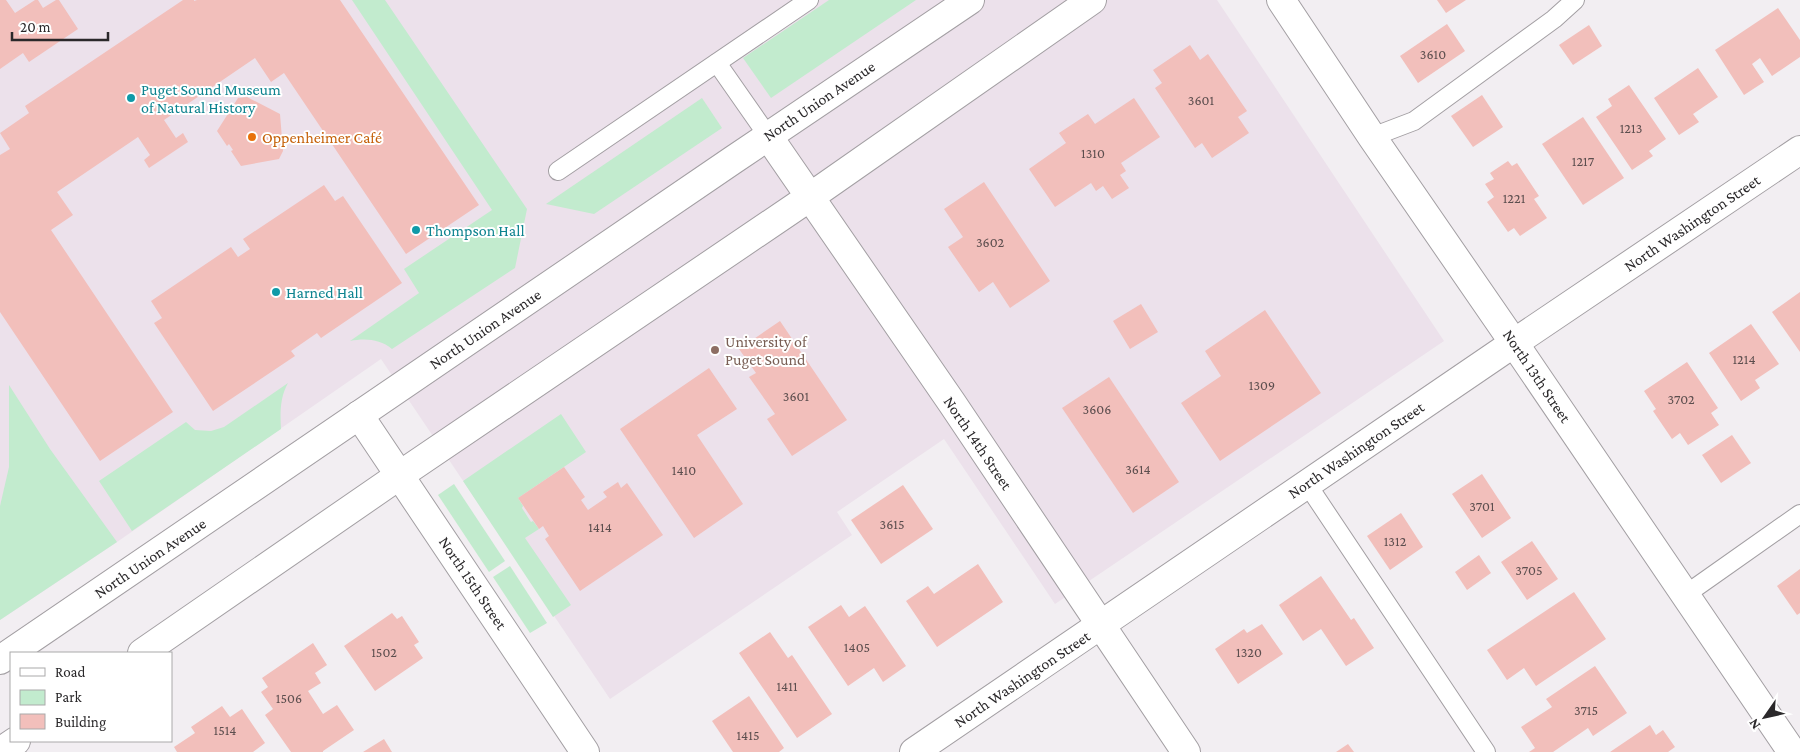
<svg xmlns="http://www.w3.org/2000/svg" width="1800" height="752" viewBox="0 0 1800 752" font-family="'Crimson Pro',serif">
<style>
.built{fill:#ece1eb}
.green{fill:#c2ebce}
.building{fill:#f2bfbb}
.lines{fill:none;stroke-linecap:round;stroke-linejoin:round}
.lane-casing{stroke:#a39fa3;stroke-width:20}
.street-casing{stroke:#a39fa3;stroke-width:30}
.secondary-casing{stroke:#a39fa3;stroke-width:30}
.lane{stroke:#fff;stroke-width:18}
.street{stroke:#fff;stroke-width:28}
.secondary{stroke:#fff;stroke-width:28}
.culture-dot{fill:#0f9aa8;stroke:#fff;stroke-width:2}
.food-dot{fill:#e8710a;stroke:#fff;stroke-width:2}
.education-dot{fill:#8d6e63;stroke:#fff;stroke-width:2}
.labels{text-anchor:middle;dominant-baseline:central;stroke-width:4;stroke-linejoin:round;paint-order:stroke}
.number-label{font-size:14px;fill:#5c4e4e}
.culture-label{font-size:16px;fill:#0d838f;stroke:#fff;text-anchor:start}
.street-label{font-size:16px;fill:#2a282a;stroke:#fff}
.food-label{font-size:16px;fill:#c56008;stroke:#fff;text-anchor:start}
.education-label{font-size:16px;fill:#785e54;stroke:#fff;text-anchor:start}
</style>
<rect width="100%" height="100%" fill="#f2eef2"/>
<path class="built" d="M0,0H1217L1444,341L1055,604L944,439L837,512L852,535L610,699L381,359L117,542L0,620Z"/>
<g class="green">
<path d="M352,0H385L527,209L515,268L392,349C380,339 365,338 350,341L419,293L404,269L492,210Z"/>
<path d="M829,0H916L771,98L743,58Z"/>
<path d="M702,98L722,128L594,214L546,204Z"/>
<path d="M288,383C280,397 280,413 281,429L132,531L99,481L186,422L195,430L211,431L224,427Z"/>
<path d="M9,385L50,449L117,542L0,620V506L9,467Z"/>
<path d="M561,414L586,452L518,498L523,506L522,508L531,522L533,521L539,529L525,538L571,605L553,617L463,481Z"/>
<path d="M454,484L505,561L489,572L438,495Z"/>
<path d="M510,566L547,623L530,633L493,577Z"/>
</g>
<g class="building">
<path d="M0,0H6L15,13L35,0H38L43,8L56,0H59L78,29L29,62L23,53L0,69Z"/>
<path d="M183,0H194V1L197,0H340L479,205L406,254L284,73L271,82L255,58L164,120L176,138L183,133L188,142L149,168L144,160L150,155L138,137L57,192L73,215L51,230L173,412L100,461L0,312V155L10,149L0,133L29,113L25,106Z"/>
<path d="M1437,0H1466L1446,13Z"/>
<path d="M1778,8L1800,40V57L1772,76L1760,58L1752,64L1764,82L1744,95L1715,50Z"/>
<path d="M1447,24L1465,51L1418,83L1400,56Z"/>
<path d="M1589,25L1602,46L1573,65L1559,45Z"/>
<path d="M1190,45L1200,60L1208,54L1247,111L1238,117L1249,133L1212,158L1202,143L1195,148L1155,88L1162,83L1153,70Z"/>
<path d="M1698,68L1718,97L1693,114L1699,122L1679,135L1654,98Z"/>
<path d="M1629,85L1666,139L1649,151L1653,156L1632,170L1596,117L1612,106L1608,99Z"/>
<path d="M1482,95L1503,127L1473,147L1451,116Z"/>
<path d="M247,97L280,114L283,151L279,159L241,166L231,151L233,150L229,144L227,146L217,131L238,98Z"/>
<path d="M1134,98L1160,137L1121,163L1126,171L1120,175L1129,188L1112,199L1103,186L1096,191L1091,183L1055,207L1029,169L1066,143L1059,133L1088,114L1095,124Z"/>
<path d="M1583,117L1624,178L1583,205L1542,144Z"/>
<path d="M1508,161L1512,166L1517,163L1539,196L1534,199L1547,218L1520,236L1514,228L1508,232L1487,202L1494,197L1485,184L1494,179L1490,173Z"/>
<path d="M984,182L1050,281L1010,308L993,282L979,292L948,247L963,237L944,209Z"/>
<path d="M324,185L335,201L343,196L402,283L321,338L317,333L291,351L295,356L213,411L154,323L162,318L151,301L231,247L238,257L250,249L243,239Z"/>
<path d="M1800,292V352L1772,312Z"/>
<path d="M1141,304L1158,332L1130,349L1113,321Z"/>
<path d="M1265,310L1321,393L1220,461L1181,403L1221,376L1205,351Z"/>
<path d="M780,321L847,420L792,456L767,419L775,414L749,377L756,373L739,349Z"/>
<path d="M1751,324L1779,364L1755,380L1760,388L1741,401L1709,353Z"/>
<path d="M1687,362L1718,408L1711,413L1719,425L1688,445L1680,433L1672,439L1653,411L1656,409L1644,391Z"/>
<path d="M709,368L737,409L697,435L743,504L694,538L620,429Z"/>
<path d="M1109,377L1179,482L1133,513L1062,408Z"/>
<path d="M1732,435L1751,463L1721,483L1702,455Z"/>
<path d="M564,467L585,497L581,500L588,510L607,497L603,492L618,482L621,488L627,483L663,535L580,591L545,539L549,536L543,526L539,529L518,498Z"/>
<path d="M1482,474L1511,518L1482,538L1452,494Z"/>
<path d="M903,485L933,529L881,564L851,520Z"/>
<path d="M1401,513L1423,547L1390,570L1367,536Z"/>
<path d="M1532,541L1558,579L1527,600L1501,562Z"/>
<path d="M1479,555L1491,573L1467,590L1455,572Z"/>
<path d="M978,564L1003,602L937,647L906,601L928,586L934,594Z"/>
<path d="M1800,569V613L1797,615L1777,586Z"/>
<path d="M1321,576L1351,620L1354,618L1374,648L1346,666L1321,629L1303,641L1279,605Z"/>
<path d="M1574,592L1606,639L1536,686L1524,668L1507,680L1487,650Z"/>
<path d="M841,605L849,617L865,606L906,666L883,682L874,668L848,686L808,627Z"/>
<path d="M392,613L397,619L402,616L419,642L414,645L423,658L375,691L344,646Z"/>
<path d="M1262,624L1283,654L1238,684L1215,649L1244,629L1247,633Z"/>
<path d="M770,632L788,658L792,655L832,714L797,738L739,653Z"/>
<path d="M313,643L327,665L315,673L321,683L308,691L323,714L337,705L354,730L323,751V752H291L265,715L273,709L261,692L268,687L262,678Z"/>
<path d="M1595,666L1627,713L1593,736L1588,728L1553,752H1529L1535,748L1521,727L1552,707L1546,699Z"/>
<path d="M749,696L784,748L779,752H733L712,721Z"/>
<path d="M222,706L230,717L242,709L265,743L253,752H177L174,747L195,733L191,727Z"/>
<path d="M1650,725L1656,735L1663,730L1675,747L1668,752H1610Z"/>
<path d="M384,739L392,752H363Z"/>
<path d="M1348,744L1354,752H1336Z"/>
</g>
<g class="lines">
<defs>
<g id="lane">
<path d="M717,63L768,136"/>
<path d="M1372,137L1414,121L1554,19L1575,0"/>
<path d="M558,171L809,0"/>
<path d="M1307,484L1486,752"/>
<path d="M1685,595L1800,514"/>
</g>
<g id="street">
<path d="M1281,0L1372,137L1514,343L1792,752"/>
<path d="M768,136L952,403L1186,752"/>
<path d="M359,415L585,752"/>
<path d="M914,752L1514,343L1800,150"/>
</g>
<g id="secondary">
<path d="M142,653L400,475L810,197L1092,0"/>
<path d="M0,660L733,160L970,0"/>
<path d="M0,752L16,741"/>
</g>
</defs>
<use href="#lane" class="lane-casing"/>
<use href="#street" class="street-casing"/>
<use href="#secondary" class="secondary-casing"/>
<use href="#lane" class="lane"/>
<use href="#street" class="street"/>
<use href="#secondary" class="secondary"/>
</g>
<g class="culture-dot">
<circle cx="131" cy="98" r="5"/>
<circle cx="416" cy="230" r="5"/>
<circle cx="276" cy="292" r="5"/>
</g>
<circle class="food-dot" cx="252" cy="137" r="5"/>
<circle class="education-dot" cx="715" cy="350" r="5"/>
<g class="labels">
<g class="number-label">
<text x="1433" y="54">3610</text>
<text x="1201" y="100">3601</text>
<text x="1631" y="128">1213</text>
<text x="1093" y="153">1310</text>
<text x="1583" y="161">1217</text>
<text x="1514" y="198">1221</text>
<text x="990" y="242">3602</text>
<text x="1744" y="359">1214</text>
<text x="1262" y="385">1309</text>
<text x="796" y="396">3601</text>
<text x="1681" y="399">3702</text>
<text x="1097" y="409">3606</text>
<text x="1138" y="469">3614</text>
<text x="684" y="470">1410</text>
<text x="1482" y="506">3701</text>
<text x="892" y="524">3615</text>
<text x="600" y="527">1414</text>
<text x="1395" y="541">1312</text>
<text x="1529" y="570">3705</text>
<text x="857" y="647">1405</text>
<text x="384" y="652">1502</text>
<text x="1249" y="652">1320</text>
<text x="787" y="686">1411</text>
<text x="289" y="698">1506</text>
<text x="1586" y="710">3715</text>
<text x="225" y="730">1514</text>
<text x="748" y="735">1415</text>
</g>
<g class="culture-label">
<text x="141" y="89">Puget Sound Museum<tspan x="141" dy="18">of Natural History</tspan></text>
<text x="426" y="230">Thompson Hall</text>
<text x="286" y="292">Harned Hall</text>
</g>
<g class="street-label">
<text transform="translate(819 101) rotate(-34)">North Union Avenue</text>
<text transform="translate(1692 223) rotate(-34)">North Washington Street</text>
<text transform="translate(485 329) rotate(-34)">North Union Avenue</text>
<text transform="translate(1537 376) rotate(56)">North 13th Street</text>
<text transform="translate(978 443) rotate(56)">North 14th Street</text>
<text transform="translate(1356 450) rotate(-34)">North Washington Street</text>
<text transform="translate(150 558) rotate(-34)">North Union Avenue</text>
<text transform="translate(473 583) rotate(56)">North 15th Street</text>
<text transform="translate(1022 679) rotate(-34)">North Washington Street</text>
</g>
<g class="food-label">
<text x="262" y="137">Oppenheimer Café</text>
</g>
<g class="education-label">
<text x="725" y="341">University of<tspan x="725" dy="18">Puget Sound</tspan></text>
</g>
</g>
<rect x="10" y="652" width="162" height="90" fill="#ffffff" stroke="#aaa9aa"/>
<rect x="20" y="668" width="25" height="8" fill="#ffffff" stroke="#aaa9aa"/>
<text x="55" y="677" font-size="15" fill="#2a282a">Road</text>
<rect x="20" y="690" width="25" height="15" fill="#c2ebce" stroke="#aaa9aa"/>
<text x="55" y="702" font-size="15" fill="#2a282a">Park</text>
<rect x="20" y="714" width="25" height="15" fill="#f2bfbb" stroke="#aaa9aa"/>
<text x="55" y="727" font-size="15" fill="#2a282a">Building</text>
<g transform="translate(1765 717) rotate(236)" stroke="#ffffff" stroke-width="4" paint-order="stroke">
<path d="M0-4L9 19L0 12L-9 19Z" fill="#2a282a"/>
<text y="-8" font-size="14" font-weight="bold" text-anchor="middle" fill="#2a282a">N</text>
</g>
<path d="M12 32v8h96v-8" fill="none" stroke="#2a282a" stroke-width="2.5"/>
<text x="20" y="32" font-size="15" fill="#2a282a" stroke="#ffffff" stroke-width="4" paint-order="stroke">20 m</text>
</svg>
